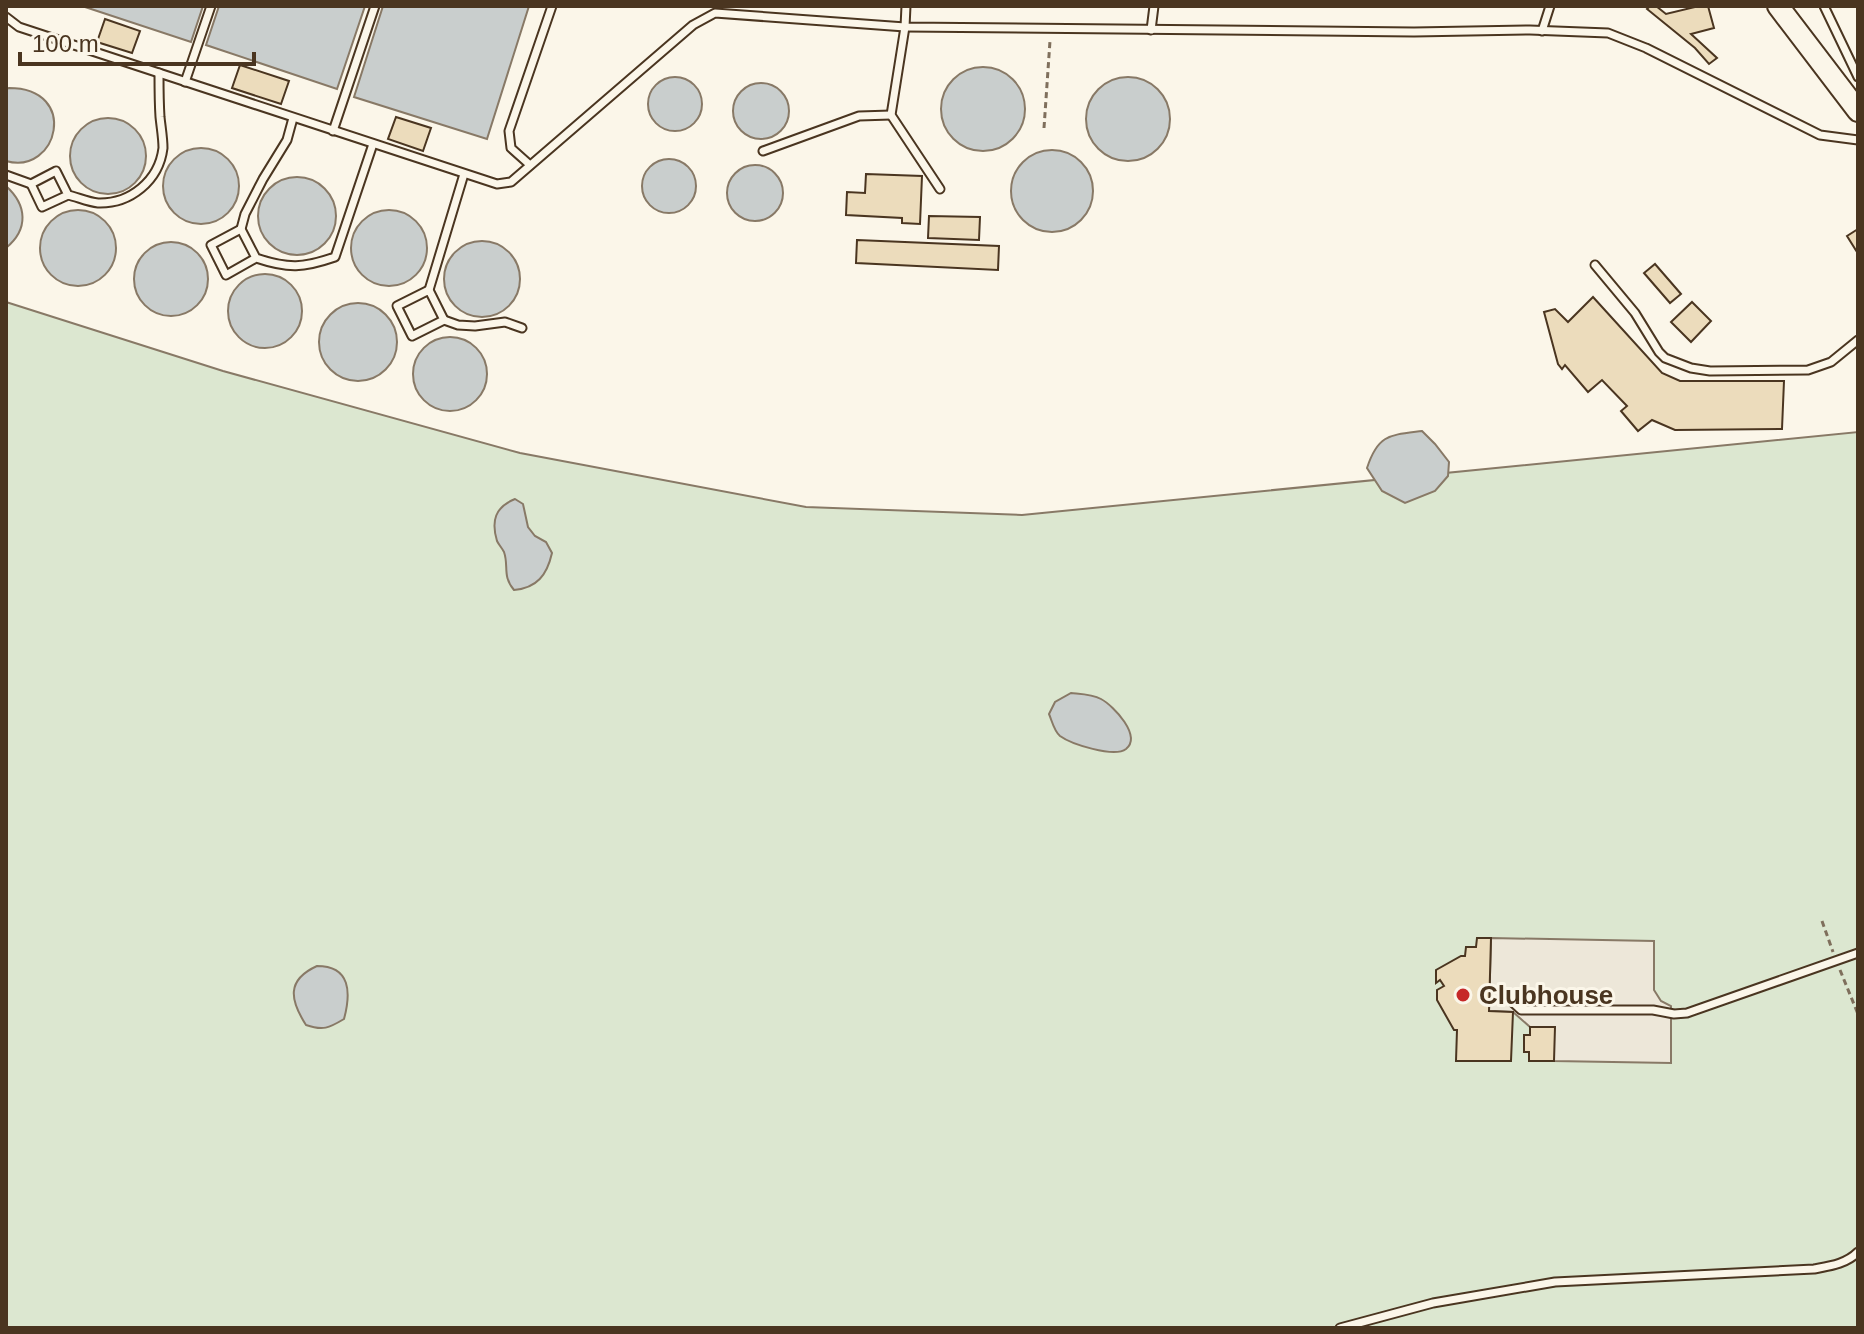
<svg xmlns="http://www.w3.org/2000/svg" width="1864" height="1334" viewBox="0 0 1864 1334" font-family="Arial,sans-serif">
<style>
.green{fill:#dce7d0;stroke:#887966;stroke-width:2}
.parking{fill:#ede7d9;stroke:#887966;stroke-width:2}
.water{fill:#c9cecd;stroke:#887966;stroke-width:2}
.building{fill:#ecdcbc;stroke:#4a3520;stroke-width:2}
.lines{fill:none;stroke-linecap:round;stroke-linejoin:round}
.lane-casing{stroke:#4a3520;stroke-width:11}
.secondary-casing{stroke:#4a3520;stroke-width:24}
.path{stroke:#7f6f5c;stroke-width:3;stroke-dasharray:6 4;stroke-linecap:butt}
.lane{stroke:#fbf6e9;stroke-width:7}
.secondary{stroke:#fbf6e9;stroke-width:20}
.poi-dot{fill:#c62828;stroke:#fbf6e9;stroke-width:3}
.labels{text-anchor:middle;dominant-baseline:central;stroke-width:6;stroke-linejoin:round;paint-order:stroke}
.poi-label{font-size:26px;font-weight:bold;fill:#4a3520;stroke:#fbf6e9;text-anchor:start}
</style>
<rect width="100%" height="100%" fill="#fbf6e9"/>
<path class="green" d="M6,302L223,371L520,453L806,507L1022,515L1858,432V1328H6Z"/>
<path class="parking" d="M1491,938L1654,941V990L1661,1001L1671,1006V1063L1554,1061V1027H1530L1513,1012L1489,1011Z"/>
<g class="water">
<path d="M82,6H203L191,42Z"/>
<path d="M219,6H365L337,89L206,45Z"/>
<path d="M383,6H529L487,139L354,97Z"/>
<circle cx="983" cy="109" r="42"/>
<circle cx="1128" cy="119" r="42"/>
<circle cx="675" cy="104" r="27"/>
<circle cx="761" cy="111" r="28"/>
<path d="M9,88C80,88 58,176 6,161V89Z"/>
<circle cx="108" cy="156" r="38"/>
<circle cx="201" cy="186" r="38"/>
<circle cx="1052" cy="191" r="41"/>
<circle cx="669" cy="186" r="27"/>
<circle cx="755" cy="193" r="28"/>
<circle cx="297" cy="216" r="39"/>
<path d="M6,186C27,205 29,229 6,248Z"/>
<circle cx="78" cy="248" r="38"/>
<circle cx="389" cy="248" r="38"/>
<circle cx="482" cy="279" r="38"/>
<circle cx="171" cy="279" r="37"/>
<circle cx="265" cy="311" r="37"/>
<circle cx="358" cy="342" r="39"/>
<circle cx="450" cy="374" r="37"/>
<path d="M1422,431L1435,444L1449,462L1448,476L1435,491L1405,503L1382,491L1367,468C1378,434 1390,435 1422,431Z"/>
<path d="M515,499L523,504L528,527L535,536L546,542L552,553C547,575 537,588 514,590C502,576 509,566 504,552C502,548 499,545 497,541C491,521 495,507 515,499Z"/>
<path d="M1071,693C1081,694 1092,694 1101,699C1114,706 1142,736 1126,749C1114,758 1071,744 1060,736C1054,731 1052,721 1049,714L1055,702Z"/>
<path d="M317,966C351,966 351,993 344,1019C329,1028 323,1031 306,1025C290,1000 286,980 317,966Z"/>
</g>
<g class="building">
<path d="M1650,6H1656L1666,14L1699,6H1708L1714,28L1691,34L1717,58L1709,64L1695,48L1647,9Z"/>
<path d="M105,19L140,31L132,53L97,42Z"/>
<path d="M240,65L289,81L281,104L232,88Z"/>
<path d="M396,117L431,128L423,151L388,139Z"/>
<path d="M866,174L922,176L920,224L902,223V218L846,215L847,192L865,193Z"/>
<path d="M929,216L980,217L979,240L928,238Z"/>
<path d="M1858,229V252H1857L1847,236Z"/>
<path d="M857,240L999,246L998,270L856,263Z"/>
<path d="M1655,264L1681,294L1670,303L1644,273Z"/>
<path d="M1593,297L1662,373L1680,381H1784L1782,429L1675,430L1652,420L1638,431L1621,411L1627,406L1602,380L1588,392L1565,365L1562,369L1558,364L1544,312L1555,309L1568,322Z"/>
<path d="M1692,302L1711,321L1691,342L1671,322Z"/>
<path d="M1477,938H1491L1489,1011L1513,1012L1511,1061H1456L1457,1030H1454L1437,1000V990L1444,986L1440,980L1436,983V970L1461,956H1465L1466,947H1476Z"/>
<path d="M1530,1027H1555L1554,1061H1529V1052H1524V1035H1530Z"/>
</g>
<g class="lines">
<defs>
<g id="lane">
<path d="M906,6L905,27L891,115L940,189"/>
<path d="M1824,6L1858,77"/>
<path d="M6,17L19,27L497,184L511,182L693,25L715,13L905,27L1414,32L1530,30L1608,33L1646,48L1820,135L1858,140"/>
<path d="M1151,30L1154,6"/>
<path d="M1542,31L1550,6"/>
<path d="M185,82L211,6"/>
<path d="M333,131L375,6"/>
<path d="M763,151L859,116L891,115"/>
<path d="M530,165L511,148L509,131L552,6"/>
<path d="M6,175L31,184"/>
<path d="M68,195L56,171L31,184L42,207L68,195C77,197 88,202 98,203C130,204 159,181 163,148C163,138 161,127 160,117C159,102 159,88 159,73"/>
<path d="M241,229L245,214L263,179L287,140L293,118"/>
<path d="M256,258L226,275L211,245L241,229L256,258C289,269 303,268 335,257L373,144"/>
<path d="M1595,265L1635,313L1659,352L1665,358L1691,368L1710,371L1808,370L1831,362L1858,340"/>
<path d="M429,290L444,320L412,336L397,306Z"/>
<path d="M429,290L464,174"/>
<path d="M444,320L458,325L475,326L505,322L522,328"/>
<path d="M1509,999L1521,1010H1653L1674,1014L1687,1013L1858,953"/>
<path d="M1340,1328L1433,1303L1555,1282L1814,1269C1830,1266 1846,1264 1858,1252"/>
</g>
<path id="secondary" d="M1778,6L1858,111"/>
</defs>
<use href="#lane" class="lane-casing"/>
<use href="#secondary" class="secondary-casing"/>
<g class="path">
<path d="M1044,128L1050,41"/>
<path d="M1822,921L1833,952"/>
<path d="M1840,970L1858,1014"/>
</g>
<use href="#lane" class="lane"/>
<use href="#secondary" class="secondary"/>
</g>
<circle class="poi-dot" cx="1463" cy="995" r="8"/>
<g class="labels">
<g class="poi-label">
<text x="1479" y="995">Clubhouse</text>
</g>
</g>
<rect width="1864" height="1334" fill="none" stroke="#4a3520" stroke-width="16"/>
<path d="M20 52v12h234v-12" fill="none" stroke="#4a3520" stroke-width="4"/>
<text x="32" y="52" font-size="24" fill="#4a3520" stroke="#fbf6e9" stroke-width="6" paint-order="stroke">100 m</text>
</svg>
